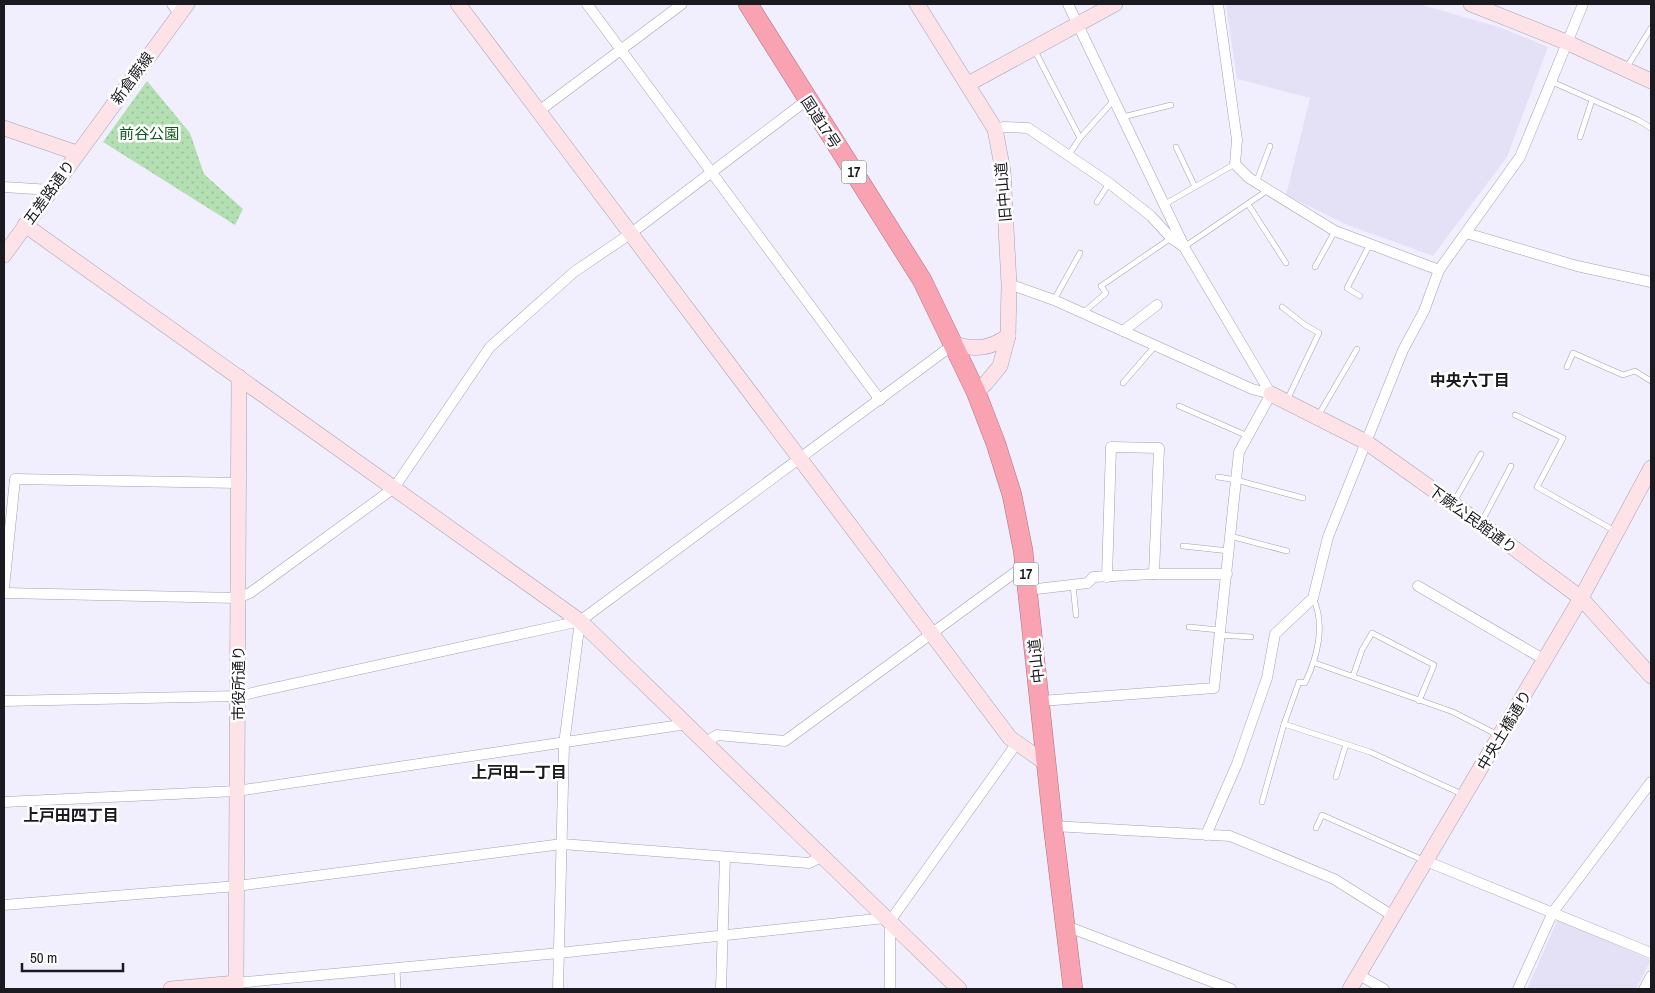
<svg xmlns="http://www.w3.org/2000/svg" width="1655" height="993" viewBox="0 0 1655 993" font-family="'Archivo Narrow','Noto Sans JP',sans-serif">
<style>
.built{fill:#e4e1f7}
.park{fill:url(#park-dots)}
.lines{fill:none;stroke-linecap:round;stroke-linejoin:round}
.lane-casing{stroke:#a3a1af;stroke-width:6}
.street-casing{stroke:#a3a1af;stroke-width:11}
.secondary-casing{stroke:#a3a1af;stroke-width:16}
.highway-casing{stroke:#ab727e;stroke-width:20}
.lane{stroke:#fff;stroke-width:5}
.street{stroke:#fff;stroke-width:10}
.secondary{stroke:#fde3e8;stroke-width:15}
.highway{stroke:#f9a2b1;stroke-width:19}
.labels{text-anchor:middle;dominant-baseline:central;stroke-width:5;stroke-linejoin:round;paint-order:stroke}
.shield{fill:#fff;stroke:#5f5f63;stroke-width:1}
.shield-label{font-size:14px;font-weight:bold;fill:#1b1a20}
.street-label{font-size:15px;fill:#1b1a20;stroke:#fff}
.park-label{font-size:15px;fill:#0b591a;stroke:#fff}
.neighbourhood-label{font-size:16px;font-weight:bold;fill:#1b1a20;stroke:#fff}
</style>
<defs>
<pattern id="park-dots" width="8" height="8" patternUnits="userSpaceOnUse" patternTransform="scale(1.25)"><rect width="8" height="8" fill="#b3dfb3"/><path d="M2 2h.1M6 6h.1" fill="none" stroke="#99bf9a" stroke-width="1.8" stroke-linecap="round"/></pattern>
</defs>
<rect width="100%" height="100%" fill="#f1effe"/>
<g class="built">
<path d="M1226,4H1419L1502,28L1548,47L1507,157L1433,256L1345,224L1286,195L1310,98L1237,79Z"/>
<path d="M1558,919L1651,960L1636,989H1527Z"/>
</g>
<path class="park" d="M147,81L190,133L204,174L243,209L235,225L103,142Z"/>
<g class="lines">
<defs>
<g id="lane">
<path d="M1034,49L1080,138L1068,156"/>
<path d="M1627,67L1651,28"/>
<path d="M1550,81L1638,120L1651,128"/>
<path d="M1123,117L1171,105"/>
<path d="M1580,137L1592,100"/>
<path d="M1080,138L1114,100"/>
<path d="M1176,147L1195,187"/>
<path d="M1256,183L1270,146"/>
<path d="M1097,202L1109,183"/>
<path d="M1165,204L1235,164"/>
<path d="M1248,204L1286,263"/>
<path d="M1184,247L1268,190"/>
<path d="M1315,267L1335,231"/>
<path d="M1360,296L1347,288L1370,244"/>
<path d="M1054,300L1080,253"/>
<path d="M1282,307L1305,325L1319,333L1287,400"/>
<path d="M1084,312L1106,293L1101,286L1171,238"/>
<path d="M1567,367L1573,353L1623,375L1635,371L1651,381"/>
<path d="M1123,383L1155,346"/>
<path d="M1179,406L1248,436"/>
<path d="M1515,415L1563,438L1537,487L1615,531"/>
<path d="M1318,416L1357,349"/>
<path d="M1218,477L1236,480L1303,498"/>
<path d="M1454,502L1481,454"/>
<path d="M1481,523L1511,466"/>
<path d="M1230,536L1287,551"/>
<path d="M1183,546L1229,551"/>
<path d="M1073,585L1076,615"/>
<path d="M1189,627L1219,630"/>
<path d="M1219,635L1251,637"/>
<path d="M1315,663L1453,712L1498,735"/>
<path d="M1353,676L1362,650L1372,633L1434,665L1419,701"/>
<path d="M1284,724L1370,752L1462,794"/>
<path d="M1336,777L1346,744"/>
<path d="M1262,802L1284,724L1299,682L1305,683C1317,658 1326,625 1313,598"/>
<path d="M1316,828L1322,815L1425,861"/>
<path d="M397,968L398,989"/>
</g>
<g id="street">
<path d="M172,4L179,14"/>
<path d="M587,4L880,400"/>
<path d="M1068,4L1184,246"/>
<path d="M1218,4L1237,140L1235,164L1249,178L1335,231L1439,270"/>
<path d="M539,111L682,4"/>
<path d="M995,129L1003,127L1028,128L1109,183L1151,216L1171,238L1184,247L1271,394"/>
<path d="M4,187L51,190"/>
<path d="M1466,233L1577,266L1651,282"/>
<path d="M1009,284L1054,300L1252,389L1271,394"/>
<path d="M1123,331L1157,305"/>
<path d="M1107,577L1111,447L1159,448L1154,574H1227"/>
<path d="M1418,586L1545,660"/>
<path d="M4,588L15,479L238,483"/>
<path d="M1028,590L1088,583L1093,577L1154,574"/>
<path d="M4,593L238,598L250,593L394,488L490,347L574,272L630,234L807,100"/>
<path d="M4,701L238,696L580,621L954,344"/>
<path d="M1041,701L1214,688L1239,452L1271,394"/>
<path d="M705,743L717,735L785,741L1025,565"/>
<path d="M4,802L237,791L687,724"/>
<path d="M1053,826L1230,836L1334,879L1393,916"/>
<path d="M1206,835L1237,764L1267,678L1275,634L1313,598L1328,537L1403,350L1424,311L1439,270L1520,157L1583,4"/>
<path d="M1426,861L1651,953"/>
<path d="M4,905L237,886L562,844L809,863L823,856"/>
<path d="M1066,926L1231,989"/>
<path d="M1359,975L1384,989"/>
<path d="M236,983L559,953L885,918"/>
<path d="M558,989L564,744L580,621"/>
<path d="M721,989L725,857"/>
<path d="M890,989V921L1017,743"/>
<path d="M1518,989L1553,912L1651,782"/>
<path d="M1644,989L1651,976"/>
</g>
<g id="secondary">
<path d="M458,4L1010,738L1047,764"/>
<path d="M917,4L995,129L1003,171L1009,284L1008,336L1000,366L986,383L976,392"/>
<path d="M1471,4L1566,42L1651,81"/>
<path d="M968,84L1115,4"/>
<path d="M4,128L77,153"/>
<path d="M25,225L580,621L959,989"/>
<path d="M4,255L187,4"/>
<path d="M954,344C975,350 990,349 1008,336"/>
<path d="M1271,394L1366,442L1480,523L1581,598L1651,676"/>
<path d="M171,989L236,983"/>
<path d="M236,989L239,377"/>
<path d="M1350,989L1581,598L1651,468"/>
</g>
<path id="highway" d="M748,4L922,280L976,392L996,444L1012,495L1023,550L1053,826L1073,989"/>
</defs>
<use href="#lane" class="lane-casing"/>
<use href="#street" class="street-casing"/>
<use href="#secondary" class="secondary-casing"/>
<use href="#highway" class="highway-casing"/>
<use href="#lane" class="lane"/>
<use href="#street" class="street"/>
<use href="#secondary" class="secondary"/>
<use href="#highway" class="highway"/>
</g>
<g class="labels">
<g class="shield">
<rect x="841.5" y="160.5" width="25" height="23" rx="4"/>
<rect x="1013.5" y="562.5" width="25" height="23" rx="4"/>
</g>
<g class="shield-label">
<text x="854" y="172">17</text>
<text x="1026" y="574">17</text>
</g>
<g class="street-label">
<text transform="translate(132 78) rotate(-54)">新倉蕨線</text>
<text transform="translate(821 122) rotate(57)">国道17号</text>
<text transform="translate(49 192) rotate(-54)">五差路通り</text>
<text transform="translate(1003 192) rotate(-95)">旧中山道</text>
<text transform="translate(1473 519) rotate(36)">下蕨公民館通り</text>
<text transform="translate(1036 661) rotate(-96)">中山道</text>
<text transform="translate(238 683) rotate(-90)">市役所通り</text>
<text transform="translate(1504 730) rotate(-59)">中央土橋通り</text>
</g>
<g class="park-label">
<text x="149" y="133">前谷公園</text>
</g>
<g class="neighbourhood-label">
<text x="1470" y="380">中央六丁目</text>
<text x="519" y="772">上戸田一丁目</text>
<text x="71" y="815">上戸田四丁目</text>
</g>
</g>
<rect width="1655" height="993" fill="none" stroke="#1b1a20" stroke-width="10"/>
<path d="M22 963v8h101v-8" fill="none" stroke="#1b1a20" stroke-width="2.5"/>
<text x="30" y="963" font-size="15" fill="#1b1a20" stroke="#ffffff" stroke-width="4" paint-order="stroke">50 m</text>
</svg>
